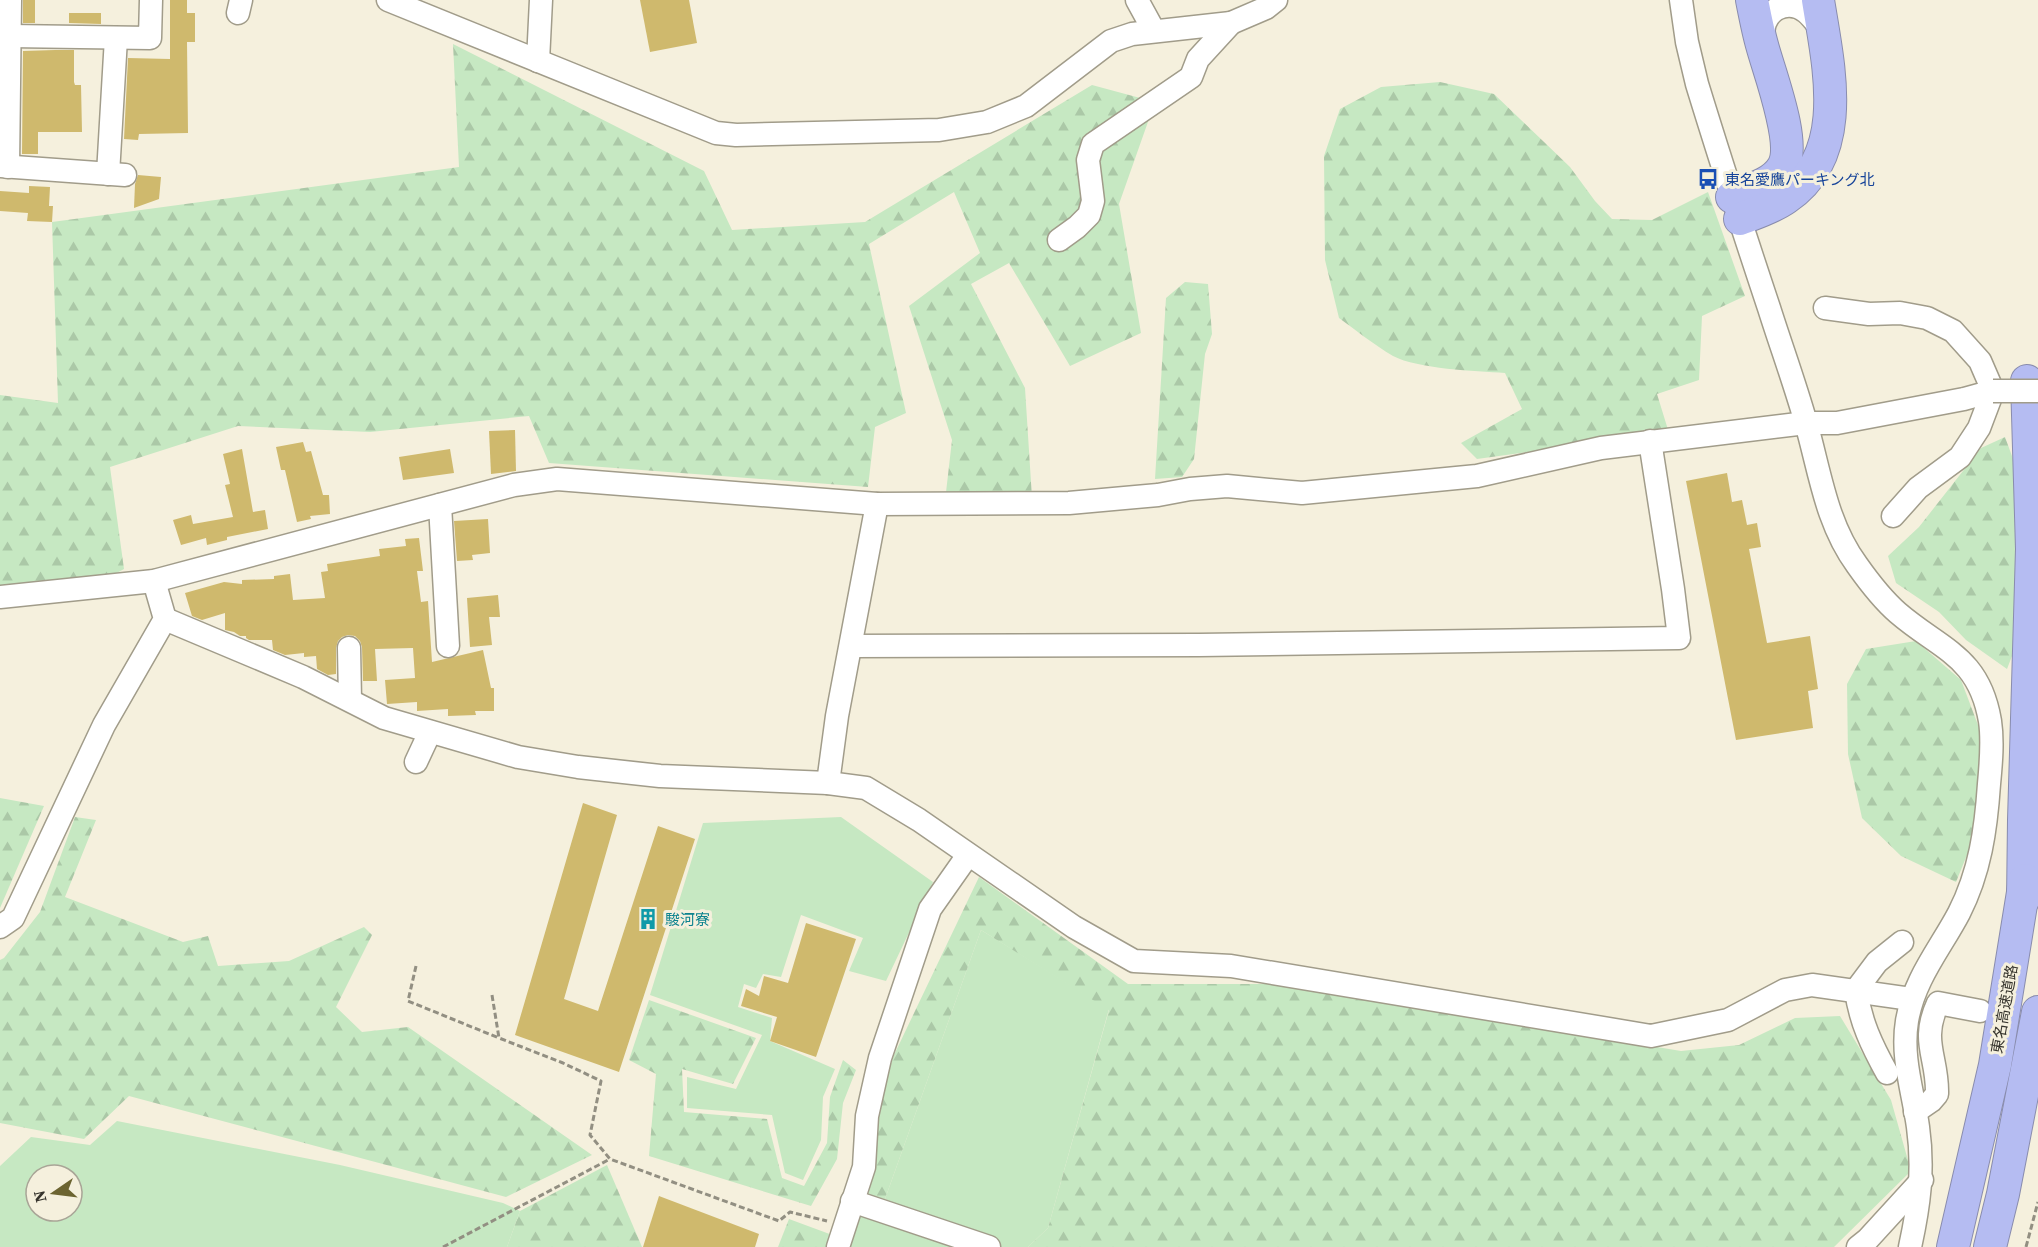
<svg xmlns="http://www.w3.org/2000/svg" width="2038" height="1247" viewBox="0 0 2038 1247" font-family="'Source Serif 4','Noto Sans JP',serif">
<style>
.green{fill:#c6e8c2;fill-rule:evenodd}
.forest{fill:url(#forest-firs)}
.building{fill:#cfb96d}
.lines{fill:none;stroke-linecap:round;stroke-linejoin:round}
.minor-casing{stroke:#a19c8a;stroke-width:25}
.highway-casing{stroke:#898cad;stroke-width:34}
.path{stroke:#928f82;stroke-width:3;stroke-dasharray:6 3;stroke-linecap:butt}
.minor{stroke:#fff;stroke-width:22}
.highway{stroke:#b5bcf2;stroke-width:32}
.minor-bridge-casing{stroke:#a19c8a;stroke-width:25;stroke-linecap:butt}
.minor-bridge{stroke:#fff;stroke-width:22}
.labels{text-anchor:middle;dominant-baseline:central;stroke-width:6;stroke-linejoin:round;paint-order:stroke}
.transit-label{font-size:15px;fill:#164399;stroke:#f5f0dd;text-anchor:start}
.culture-label{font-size:15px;fill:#0d838f;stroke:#f5f0dd;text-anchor:start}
.street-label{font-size:15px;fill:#36342d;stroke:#f5f0dd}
</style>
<defs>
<pattern id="forest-firs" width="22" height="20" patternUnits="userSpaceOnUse" patternTransform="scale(1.5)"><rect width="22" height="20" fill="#c6e8c2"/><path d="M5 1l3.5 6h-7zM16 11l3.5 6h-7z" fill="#abc8a7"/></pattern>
</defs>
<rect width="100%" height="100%" fill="#f5f0dd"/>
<g class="green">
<path d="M841,817L933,882L886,981L849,971L863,938L801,915L781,977L763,974L756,988L744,984L738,1007L772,1018L770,1041L835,1069L823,1097L821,1140L803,1180L785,1173L772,1115L687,1108V1077L736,1089L762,1035L650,995L703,823Z"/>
<path d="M981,930L1109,1009L1048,1228L1028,1247H1000L885,1199Z"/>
<path d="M117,1121L340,1165L503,1203L520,1211L507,1247H0V1166L31,1137L90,1145ZM36,1175H72V1211H36Z"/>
<path d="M860,1197L991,1247H842Z"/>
</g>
<g class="forest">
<path d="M453,44L704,171L732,230L865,222L1092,85L1155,102L1119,204L1141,333L1070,366L1009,263L971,284L1025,388L1032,498L945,501L952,440L909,306L980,253L954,192L869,244L906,413L875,427L868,487L549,463L529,416L370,432L238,426L110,467L124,569L104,580L0,590V395L58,403L52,222L459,167Z"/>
<path d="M1440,82L1494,94L1570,167L1595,201L1612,219L1652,220L1708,192L1745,296L1702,316L1699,380L1657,394L1669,433L1477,459L1461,443L1522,409L1505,373C1475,371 1418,369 1393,356C1374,345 1356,330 1339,318L1325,260L1324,156L1340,109L1381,87Z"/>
<path d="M1185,282L1208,284L1212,334L1205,354L1194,459L1182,477L1155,479L1166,298Z"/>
<path d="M2005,437L2016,467L2017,643L2007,669L1966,640L1939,612L1896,583L1888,556L1919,527L1981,448Z"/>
<path d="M1916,641L1961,680L1981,733L1978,828L1956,882L1901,856L1862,818L1848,754L1847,684L1866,649Z"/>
<path d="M0,798L44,806L0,908Z"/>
<path d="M75,817L96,820L65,897L183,942L208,936L218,966L289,961L364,927L372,935L336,1007L362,1032L408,1027L592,1155L506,1197L129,1096L84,1139L0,1123V960L4,958L40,912Z"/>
<path d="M979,877L1128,984H1280L1681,1051L1739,1045L1795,1018L1840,1016L1891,1100L1911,1171L1834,1247H1028L1048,1228L1109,1010L981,930L885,1199L868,1195L875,1114L894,1055Z"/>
<path d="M649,1000L756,1038L733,1084L682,1069L684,1112L767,1119L782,1178L804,1186L827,1143L830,1097L843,1060L856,1070L843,1103L837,1159L811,1206L649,1156L656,1074L629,1060Z"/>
<path d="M607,1165L642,1247H507L520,1211Z"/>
<path d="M789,1219L835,1236L832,1247H778Z"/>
</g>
<g class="building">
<rect x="23" y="0" width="12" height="23"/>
<path d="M170,0H187V13H195V42H187L188,133L139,134L138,140L124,139L128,58L170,59Z"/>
<path d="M640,0H689L697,43L650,52Z"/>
<path d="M69,13H101V24L69,23Z"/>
<path d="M55,50H74V82L75,85H81L82,132H38V154H22L23,51Z"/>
<path d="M138,175L161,177L159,199L134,208L135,184Z"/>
<path d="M29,186L50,187L49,206H53L52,222L27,221L28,213L0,211V191L29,193Z"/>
<path d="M515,430L516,471L491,474L489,431Z"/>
<path d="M303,442L306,452L311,451L323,495H329L330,514L310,516L311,519L297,522L285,470H281L276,447Z"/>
<path d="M242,449L253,512L265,510L268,529L227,537V540L207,545L206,538L181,545L173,520L191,515L193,524L233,517L225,485L230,484L223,454Z"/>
<path d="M450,449L454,473L403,480L399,457Z"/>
<path d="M1727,473L1732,502L1742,500L1747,525L1757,523L1761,547L1749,549L1767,643L1810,636L1818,689L1808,691L1813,728L1736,740L1686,481Z"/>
<path d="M488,519L490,553L472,555L473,560L457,561L454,521Z"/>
<path d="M419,538L423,571H417L421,602L428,601L432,662L483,650L491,688H494V711H475L476,715L448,716V709L417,711V702L387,704L385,680L415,678L413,648L375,649L377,681H363L362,647L360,641L355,636L348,635L342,637L338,641L336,648V674L328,675L317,669L316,656L304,657V653L285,655L273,650L272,640H249L246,638V636H240L234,632L225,630V613L202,620L192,616L185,593L224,582L242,584V580L274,579V576L290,574L293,600L325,598L321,572L328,571L327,564L380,556L379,549L406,546L405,539Z"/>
<path d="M498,595L500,617H489L492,645L470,647L467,598Z"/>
<path d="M583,803L617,815L564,999L598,1011L658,826L695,839L619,1072L515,1035Z"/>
<path d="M806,923L856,939L816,1057L770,1041L777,1017L741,1006L746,989L759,996L764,976L788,983Z"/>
<path d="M659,1196L759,1234L755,1247H643Z"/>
</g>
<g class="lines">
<defs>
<g id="minor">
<path d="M388,0L716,133L736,135L939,130L987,122L1026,106L1111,41L1132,34L1231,23L1266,8L1276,0"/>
<path d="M1137,0L1154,31"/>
<path d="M1681,0L1687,42L1697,84C1720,159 1744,233 1769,308C1781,346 1795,384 1806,423C1820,472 1826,523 1857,565C1869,582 1883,600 1898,613C1941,650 1979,656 1990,721C1993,741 1991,763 1989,784C1986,829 1980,872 1959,913C1940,949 1914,979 1907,1021C1901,1057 1913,1091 1918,1127C1924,1170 1919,1206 1910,1247"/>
<path d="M238,13L241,0"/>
<path d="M10,36L150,38L151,0"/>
<path d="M1762,42C1763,36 1763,29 1765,23C1772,5 1792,1 1806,12C1812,17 1817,24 1822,30"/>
<path d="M538,61L541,0"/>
<path d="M0,166L125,175"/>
<path d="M8,167L10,0"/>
<path d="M108,174L116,38"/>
<path d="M1059,240L1077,227L1089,215L1093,201L1088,160L1093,144L1191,77L1198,59L1231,23"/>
<path d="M1825,308L1869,314L1900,313L1927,318L1953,331L1980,361L1993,391L1979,428L1960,457L1918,488L1893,516"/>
<path d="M440,505L448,646"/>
<path d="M0,597L154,581L514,485L557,479L877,504L1069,503L1158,495L1190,489L1227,486L1302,493L1477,476L1601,448L1806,423H1837L1964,399L1993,391"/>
<path d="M165,619L303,677L384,718L518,757L578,767L660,776L828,783L866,788L919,820L1074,927L1134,961L1231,966L1651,1036L1728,1020L1785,990L1812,985L1911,999"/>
<path d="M851,646L1199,645L1679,638L1673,589L1650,441"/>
<path d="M349,648L350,700"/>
<path d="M416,762L430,732"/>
<path d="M828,783L837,716L877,504"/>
<path d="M0,927L13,918L104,725L165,619L154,581"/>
<path d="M1887,1073C1872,1046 1860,1021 1856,990L1877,962L1902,942"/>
<path d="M1915,1112L1931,1101L1937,1094C1938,1057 1920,1042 1938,1003L1980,1011"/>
<path d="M852,1201L989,1247"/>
<path d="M838,1247L864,1167L867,1116L880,1058L930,909L968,855"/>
<path d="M1858,1247L1868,1239L1922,1180"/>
</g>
<g id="highway">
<path d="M1732,197C1749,190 1773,184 1783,167C1797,143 1769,72 1762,45C1758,31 1755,15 1752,0"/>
<path d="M1740,219C1755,213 1772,208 1786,198C1851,154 1828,64 1818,0"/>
<path d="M2023,900L2024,820L2032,549L2027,381"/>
<path d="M1953,1247L1995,1065L2025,880"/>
<path d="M1990,1247L2003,1194L2038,1012"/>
</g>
</defs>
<use href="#minor" class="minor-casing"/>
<use href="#highway" class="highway-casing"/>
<g class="path">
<path d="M416,966L408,1001L499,1038"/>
<path d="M492,995L499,1038L563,1063L601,1081L590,1135L610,1159L779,1221L790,1212L827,1221"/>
<path d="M443,1247L610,1159"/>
<path d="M2026,1247L2038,1202"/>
</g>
<use href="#minor" class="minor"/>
<use href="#highway" class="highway"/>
<defs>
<path id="minor-bridge" d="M1993,391H2038"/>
</defs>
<use href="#minor-bridge" class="minor-bridge-casing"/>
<use href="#minor-bridge" class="minor-bridge"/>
</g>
<defs>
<symbol id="bus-bare" viewBox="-9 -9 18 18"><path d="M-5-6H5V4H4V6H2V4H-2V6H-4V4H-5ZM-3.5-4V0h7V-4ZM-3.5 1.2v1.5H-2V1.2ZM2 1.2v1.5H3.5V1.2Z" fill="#1a4fb4" stroke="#f5f0dd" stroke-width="2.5" paint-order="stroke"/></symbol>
<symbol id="building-bare" viewBox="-9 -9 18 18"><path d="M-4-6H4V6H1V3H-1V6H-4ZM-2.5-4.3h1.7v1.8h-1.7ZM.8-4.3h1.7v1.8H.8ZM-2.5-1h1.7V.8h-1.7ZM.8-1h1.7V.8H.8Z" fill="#0f9aa8" stroke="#f5f0dd" stroke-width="2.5" paint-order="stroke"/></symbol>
</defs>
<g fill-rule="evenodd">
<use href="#bus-bare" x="1693" y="164" width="30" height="30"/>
<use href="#building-bare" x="633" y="904" width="30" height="30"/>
</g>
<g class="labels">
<g class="transit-label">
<text x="1725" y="179">東名愛鷹パーキング北</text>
</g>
<g class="culture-label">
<text x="665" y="919">駿河寮</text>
</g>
<g class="street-label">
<text transform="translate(2004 1009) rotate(-80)">東名高速道路</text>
</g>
</g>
<g transform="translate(54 1193) rotate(256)"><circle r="28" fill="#f5f0dd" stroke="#a9a597" stroke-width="1.5"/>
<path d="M0-4.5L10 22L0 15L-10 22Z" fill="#6c6431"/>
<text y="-9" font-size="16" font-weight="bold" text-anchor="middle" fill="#36342d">N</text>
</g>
</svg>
